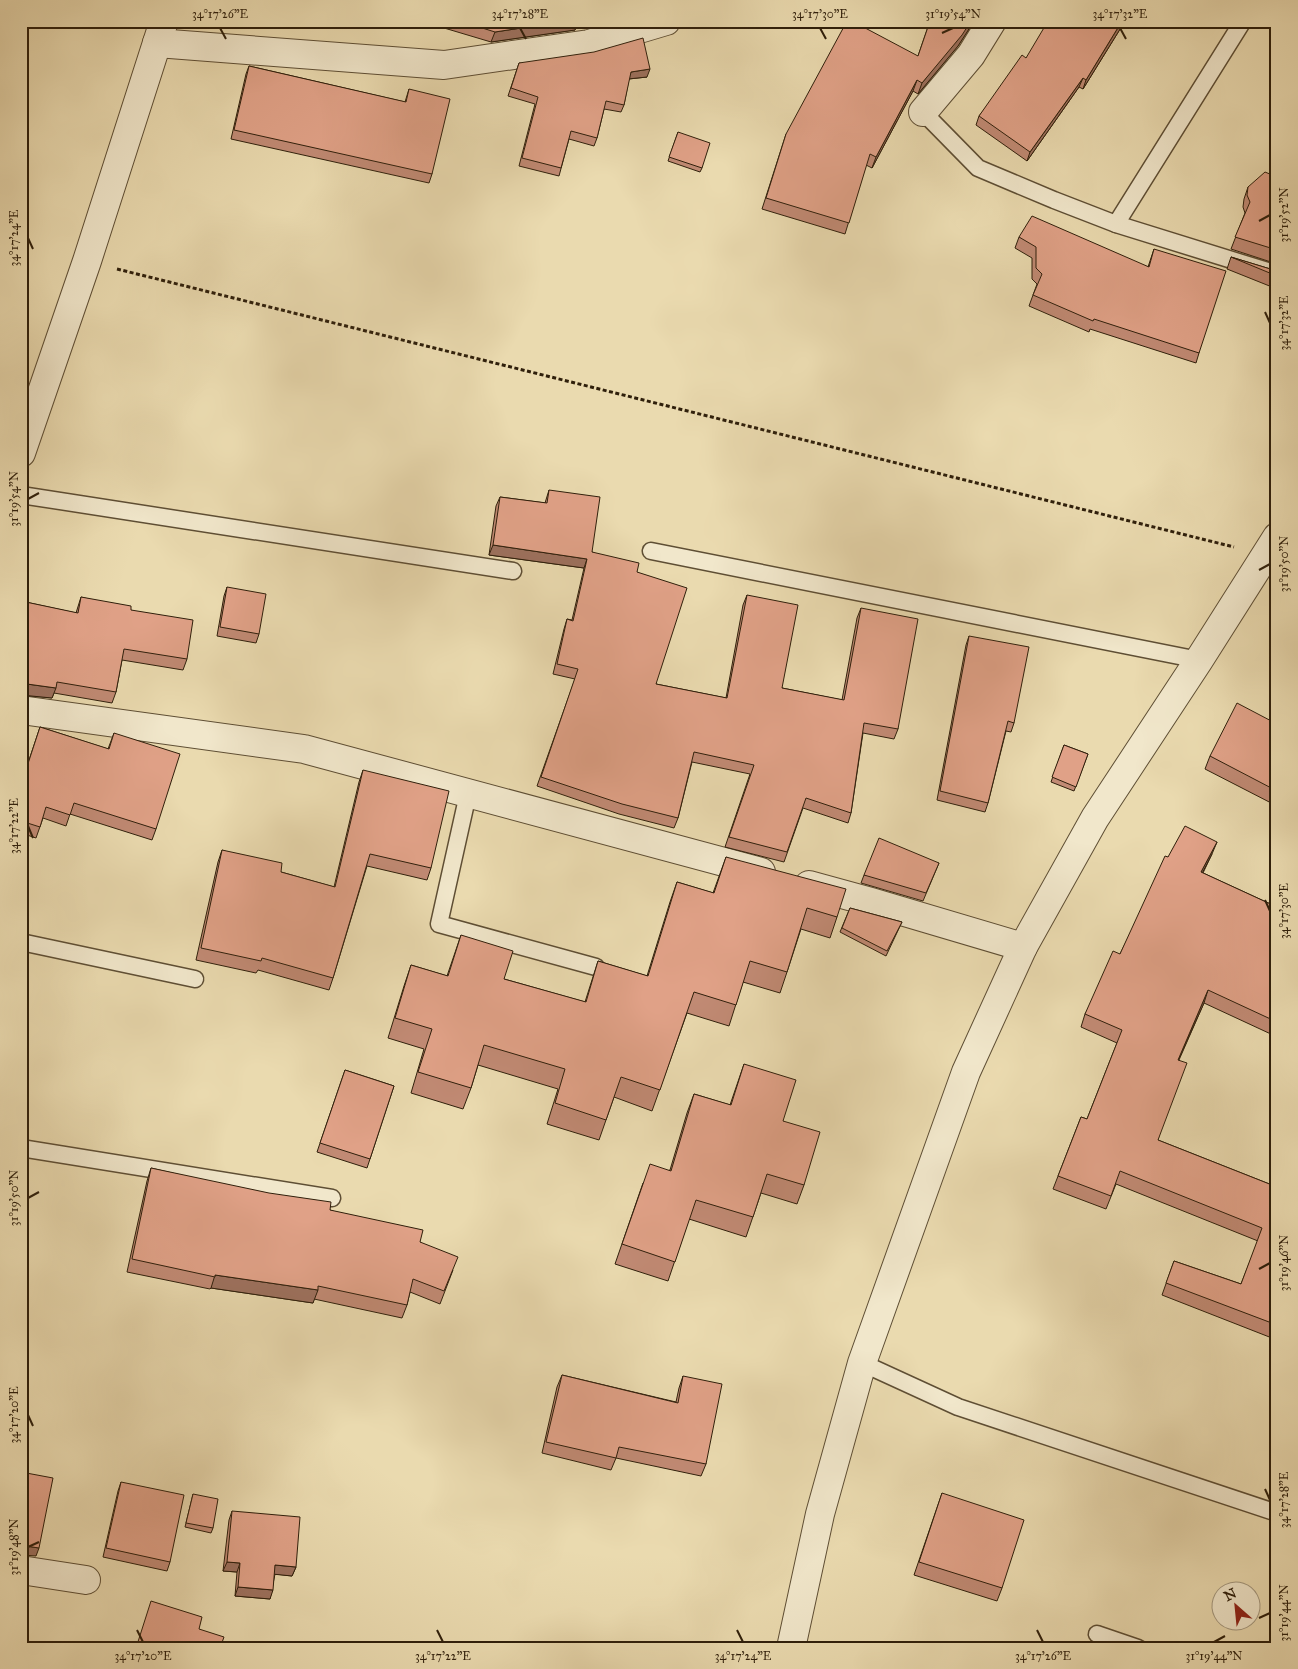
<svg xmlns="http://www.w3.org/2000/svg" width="1298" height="1669" viewBox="0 0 1298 1669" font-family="'IM FELL Great Primer',serif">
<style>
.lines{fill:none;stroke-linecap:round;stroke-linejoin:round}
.service-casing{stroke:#5e4e34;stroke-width:19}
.minor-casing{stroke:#5e4e34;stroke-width:30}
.tertiary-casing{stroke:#5e4e34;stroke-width:30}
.path{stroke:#2f1f0b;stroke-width:3;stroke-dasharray:4 2.5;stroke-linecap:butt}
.service{stroke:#f1e7cb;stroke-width:16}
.minor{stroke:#f1e7cb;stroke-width:28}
.tertiary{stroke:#f1e7cb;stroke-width:28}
.wall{fill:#c18a74;stroke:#2f1f0b}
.shaded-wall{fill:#9d715e;stroke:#2f1f0b}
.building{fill:#e0a187;stroke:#2f1f0b}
.ticks{fill:none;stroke:#2f1f0b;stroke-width:2}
.neatline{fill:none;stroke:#2f1f0b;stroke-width:2}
.ticks-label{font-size:12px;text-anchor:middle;fill:#2f1f0b}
</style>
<rect width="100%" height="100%" fill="#eadaaf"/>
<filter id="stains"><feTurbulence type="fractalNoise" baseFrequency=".004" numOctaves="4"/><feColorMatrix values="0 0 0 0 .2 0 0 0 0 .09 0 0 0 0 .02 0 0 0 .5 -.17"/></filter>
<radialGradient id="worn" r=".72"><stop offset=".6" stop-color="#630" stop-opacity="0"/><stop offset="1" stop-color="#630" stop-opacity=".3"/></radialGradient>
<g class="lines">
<defs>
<g id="service">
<path d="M923,112L978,168L1054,200L1116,224L1277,274"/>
<path d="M1116,224L1243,21"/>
<path d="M21,495L513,571"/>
<path d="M651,551L1199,660"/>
<path d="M468,794L439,924L596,967"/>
<path d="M21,942L195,979"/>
<path d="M21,1148L332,1198"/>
<path d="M862,1363L958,1407L1277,1513"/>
<path d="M1097,1634L1138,1648"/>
</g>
<g id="minor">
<path d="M157,43L444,65L589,44L666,21"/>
<path d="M923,112L971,55L992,21"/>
<path d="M21,710L304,749L761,872"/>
<path d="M809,885L871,902L1023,947"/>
<path d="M21,1570L86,1580"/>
</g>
<g id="tertiary">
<path d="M21,453L87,261L164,21"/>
<path d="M791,1648L820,1514L862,1363L966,1072L1023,947L1095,818L1199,660L1277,537"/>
</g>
</defs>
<use href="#service" class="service-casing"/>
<use href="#minor" class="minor-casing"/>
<use href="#tertiary" class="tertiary-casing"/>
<path class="path" d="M117,269L1234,547"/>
<use href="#service" class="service"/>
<use href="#minor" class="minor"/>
<use href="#tertiary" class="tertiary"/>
</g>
<g class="wall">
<path d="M425,21H578L575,30L491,42L424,22Z"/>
<path d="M930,21H974L958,46L918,94L913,91L872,168L866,165L845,234L762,209L786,134L918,56Z"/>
<path d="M1122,26L1083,89L1079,87L1027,161L976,125L979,116L1026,58Z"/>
<path d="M519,63L647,77L629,79L624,105L621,112L604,109L597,138L594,146L569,139L559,176L519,166L535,104L508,96Z"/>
<path d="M249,66L405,102L409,89L432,174L429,183L231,139L246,74Z"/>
<path d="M678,132L702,168L700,172L668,161Z"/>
<path d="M1277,177V264L1231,249L1245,213L1243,207L1244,199L1248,187Z"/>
<path d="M1019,237L1148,267L1154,249L1199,353L1196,363L1090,329L1089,332L1029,306L1037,284L1032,279V258L1015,248Z"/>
<path d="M1231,257L1277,271V289L1227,269Z"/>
<path d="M549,490L592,552L637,572L656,684L726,698L743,605L747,595L782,688L842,700L857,618L861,608L898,729L894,739L863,733L851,813L848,823L803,808L784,862L725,847L750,774L692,762L678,818L674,828L619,814L537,786L575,679L553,674L564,629L567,619L572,620L584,568L489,555L496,506L500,497L545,503Z"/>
<path d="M227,587L259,634L256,643L217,636L224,596Z"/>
<path d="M81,597L131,610L187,659L183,670L122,660L116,692L112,703L54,693L52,698L21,695V601L76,613Z"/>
<path d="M969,636L1014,723L1011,732L1006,731L988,803L985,812L937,800L966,645Z"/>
<path d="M1277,724V806L1205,769L1210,756Z"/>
<path d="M40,727L108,749L114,733L156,829L152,840L70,814L66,826L43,818L36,838L21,833V784Z"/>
<path d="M1064,745L1088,754L1074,791L1051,782Z"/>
<path d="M363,770L431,868L427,880L367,866L333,978L329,990L258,970L256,973L196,960L218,862L222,850L281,872L334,887L359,782Z"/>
<path d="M1212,854L1203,873L1277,907V1026L1273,1035L1204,1003L1179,1060L1158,1140L1277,1187V1340L1162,1295L1174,1261L1241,1284L1258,1241L1116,1184L1106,1209L1053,1189L1081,1117L1087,1119L1117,1043L1081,1027L1085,1014L1120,954L1168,857Z"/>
<path d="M726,857L837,917L830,938L801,929L787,972L780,993L743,982L729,1026L687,1013L652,1111L614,1097L599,1140L547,1124L558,1089L478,1065L471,1088L463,1109L411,1093L424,1049L388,1038L404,986L411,965L447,976L461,935L504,979L585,1002L598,961L647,976L670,902L677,882L713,893Z"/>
<path d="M939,863L923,901L861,883L864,875Z"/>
<path d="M850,908L902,922L886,956L840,932Z"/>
<path d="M744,1064L783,1121L804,1185L797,1204L761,1193L746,1237L689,1219L668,1281L615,1264L643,1183L670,1170L687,1113L694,1094L730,1105Z"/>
<path d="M345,1070L394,1086L367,1168L317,1152Z"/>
<path d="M151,1168L330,1210L420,1242L453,1270L440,1304L410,1292L407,1305L402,1318L314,1299L313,1303L211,1288L210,1289L127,1272L147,1181Z"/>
<path d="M562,1375L676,1402L679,1388L683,1376L706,1464L701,1476L616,1458L611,1470L542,1453L557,1387Z"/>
<path d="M121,1482L170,1562L167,1571L103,1557L118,1491Z"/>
<path d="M942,1493L1002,1588L997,1601L914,1575Z"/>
<path d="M193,1494L213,1528L211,1533L185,1527Z"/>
<path d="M232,1511L296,1567L292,1576L275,1574L270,1599L235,1596L237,1572L223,1571L229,1520Z"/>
</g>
<g class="shaded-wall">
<path d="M567,21H578L575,30L491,42L495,32Z"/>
<path d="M971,21H974L958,46L918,94L922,83Z"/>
<path d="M1122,21H1123L1122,26L1083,89L1086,80Z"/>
<path d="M650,69L647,77L628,79L631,72Z"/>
<path d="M1083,78L1079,87L1027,161L1030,152Z"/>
<path d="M917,80L913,91L872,168L876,157Z"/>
<path d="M493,545L587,559L584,568L489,555Z"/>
<path d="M21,684H27L56,688L52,698L21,695Z"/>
<path d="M1217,842L1212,854L1196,885L1201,872Z"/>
<path d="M1208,990L1204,1003L1173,1072L1178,1060Z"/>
<path d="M215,1275L318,1290L313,1303L211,1288Z"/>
<path d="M26,1546L39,1548L36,1556L21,1555V1547Z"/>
<path d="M227,1562L240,1563L237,1572L223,1571Z"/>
<path d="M275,1565L296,1567L292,1576L272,1574Z"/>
<path d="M238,1587L273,1590L270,1599L235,1596Z"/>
</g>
<g class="building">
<path d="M460,21H567L495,32Z"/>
<path d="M847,21H852L918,56L930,21H971L962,35L922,83L917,80L876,157L870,154L849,223L766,198L786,134Z"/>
<path d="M1048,21H1122L1086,80L1083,78L1030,152L979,116L1022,55L1026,58Z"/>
<path d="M643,38L650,69L631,72L624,105L606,101L597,138L571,131L561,168L522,158L538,97L511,88L519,63L594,52Z"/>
<path d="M249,66L406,102L409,89L450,99L432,174L234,130Z"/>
<path d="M678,132L710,143L702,168L669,157Z"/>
<path d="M1265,172L1277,177V250L1235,237L1250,202L1247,195L1248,187Z"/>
<path d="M1032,216L1149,267L1154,249L1226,271L1199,353L1094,319L1093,321L1033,295L1042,274L1036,268V247L1019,237Z"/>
<path d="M1231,257L1277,271V276Z"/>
<path d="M549,490L600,497L592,552L639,563L637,572L687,588L656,684L727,698L747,595L798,605L782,688L844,700L861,608L918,619L898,729L864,723L851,813L806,798L787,852L729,837L754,765L694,752L678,818L622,804L541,777L578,669L557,664L567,619L573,621L587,559L493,545L500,497L547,503Z"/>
<path d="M227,587L266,594L259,634L220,627Z"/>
<path d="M81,597L131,606V610L193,620L187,659L124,649L116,692L57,682L56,688L27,684H21V601L78,613Z"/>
<path d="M969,636L1029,647L1014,723L1008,721L988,803L940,791Z"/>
<path d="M1237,703L1277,724V791L1210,756Z"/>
<path d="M40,727L109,749L114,733L180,754L156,829L74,803L70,815L46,807L40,827L21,821V785Z"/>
<path d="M1064,745L1088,754L1076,787L1052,777Z"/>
<path d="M363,770L449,791L431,868L370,854L333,978L262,958L261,961L201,948L222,850L282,863L281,872L335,887Z"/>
<path d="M1185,826L1217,842L1201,872L1277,907V1022L1208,990L1178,1060L1187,1063L1158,1140L1277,1187V1325L1166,1283L1174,1261L1241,1284L1262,1228L1120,1171L1111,1196L1058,1176L1081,1117L1087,1119L1122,1030L1085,1014L1113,951L1120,954L1165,856L1168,857Z"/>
<path d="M879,838L939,863L926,893L864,875Z"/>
<path d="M726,857L846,889L837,917L807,908L787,972L750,961L736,1005L694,992L660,1090L621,1077L606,1120L555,1103L565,1069L484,1045L471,1088L418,1072L432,1029L395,1018L411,965L448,976L461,935L513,951L504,979L586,1002L598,961L648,976L677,882L714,893Z"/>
<path d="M850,908L902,922L887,951L842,928Z"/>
<path d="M744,1064L796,1080L783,1121L820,1132L804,1185L767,1174L753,1217L696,1200L675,1262L622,1244L650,1164L671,1171L694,1094L731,1105Z"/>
<path d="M345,1070L394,1086L370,1159L320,1143Z"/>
<path d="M151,1168L269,1193L331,1202L330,1210L423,1230L420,1242L458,1257L444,1291L413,1279L407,1305L318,1286V1290L215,1275V1277L132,1259Z"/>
<path d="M562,1375L678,1403L683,1376L722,1384L706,1464L619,1447L616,1458L546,1442Z"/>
<path d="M21,1472L53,1478L39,1548L26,1546L21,1547Z"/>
<path d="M121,1482L184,1495L170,1562L106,1548Z"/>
<path d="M942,1493L1024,1520L1002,1588L919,1562Z"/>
<path d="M193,1494L218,1499L213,1528L186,1523Z"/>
<path d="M232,1511L300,1517L296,1567L275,1565L273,1590L238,1587L240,1563L227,1562Z"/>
<path d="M151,1601L202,1617L199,1629L224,1637L220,1648H136Z"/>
<path d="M372,1642L400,1648H371Z"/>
</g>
<path class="ticks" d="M220,28L226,39M520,28L526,39M820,28L826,39M1120,28L1126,39M942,33L953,28M1259,221L1270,215M28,238L33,249M1265,312L1270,323M28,499L39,493M1259,570L1270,564M28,826L33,838M1265,900L1270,911M28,1198L39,1192M1259,1269L1270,1263M28,1415L33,1426M1265,1489L1270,1500M28,1547L39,1542M1259,1618L1270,1613M137,1630L143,1642M437,1630L443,1642M737,1630L743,1642M1037,1630L1043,1642M1214,1642L1225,1636"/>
<rect width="1298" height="1669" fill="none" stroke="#eadaaf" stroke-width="55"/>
<g transform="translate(1236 1606) rotate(333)"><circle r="24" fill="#f1e7cb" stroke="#a3977e"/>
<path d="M0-4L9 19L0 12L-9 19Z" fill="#8f2418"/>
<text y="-8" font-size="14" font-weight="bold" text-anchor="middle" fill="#2f1f0b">N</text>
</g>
<rect x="28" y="28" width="1242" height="1614" class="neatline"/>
<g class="ticks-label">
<text x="220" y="18">34°17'26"E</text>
<text x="520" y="18">34°17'28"E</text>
<text x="820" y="18">34°17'30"E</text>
<text x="953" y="18">31°19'54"N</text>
<text x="1120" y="18">34°17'32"E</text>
<text transform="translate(1284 215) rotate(-90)" y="4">31°19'52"N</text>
<text transform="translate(14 238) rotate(-90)" y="4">34°17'24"E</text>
<text transform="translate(1284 323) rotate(-90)" y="4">34°17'32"E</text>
<text transform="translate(14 499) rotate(-90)" y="4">31°19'54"N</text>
<text transform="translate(1284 564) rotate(-90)" y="4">31°19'50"N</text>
<text transform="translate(14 826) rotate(-90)" y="4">34°17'22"E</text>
<text transform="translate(1284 911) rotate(-90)" y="4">34°17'30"E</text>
<text transform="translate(14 1198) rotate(-90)" y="4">31°19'50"N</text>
<text transform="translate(1284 1263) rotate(-90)" y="4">31°19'46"N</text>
<text transform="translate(14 1415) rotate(-90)" y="4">34°17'20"E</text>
<text transform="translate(1284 1500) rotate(-90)" y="4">34°17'28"E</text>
<text transform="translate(14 1547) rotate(-90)" y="4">31°19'48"N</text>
<text transform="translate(1284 1613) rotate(-90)" y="4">31°19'44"N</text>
<text x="143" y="1660">34°17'20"E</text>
<text x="443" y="1660">34°17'22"E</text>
<text x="743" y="1660">34°17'24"E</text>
<text x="1043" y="1660">34°17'26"E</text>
<text x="1214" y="1660">31°19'44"N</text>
</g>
<rect width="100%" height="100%" filter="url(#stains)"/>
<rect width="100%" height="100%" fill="url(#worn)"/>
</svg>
